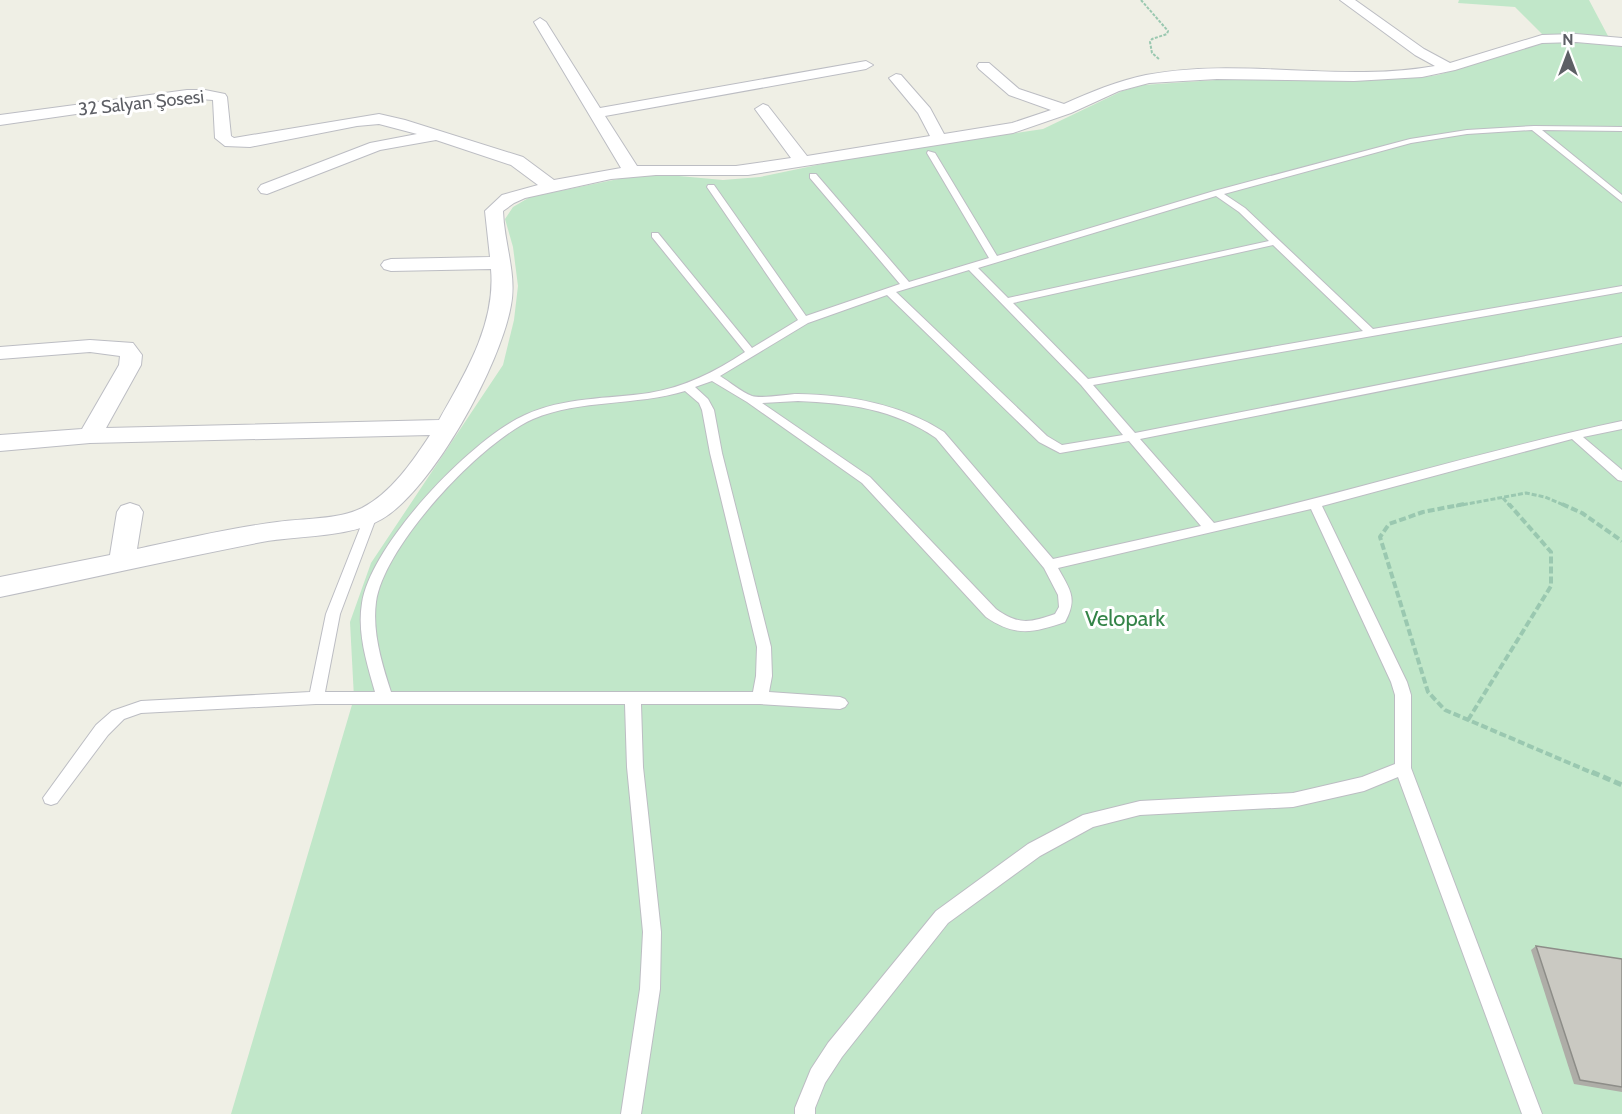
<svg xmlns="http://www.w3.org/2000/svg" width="1622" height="1114" viewBox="0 0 1622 1114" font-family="Cabin,sans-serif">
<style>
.green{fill:#c1e7c9}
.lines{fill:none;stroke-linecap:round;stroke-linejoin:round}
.lane-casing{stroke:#bcbdc3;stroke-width:2}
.street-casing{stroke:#bcbdc3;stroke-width:2}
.path-far3{stroke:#9ac8b0;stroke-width:2;stroke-dasharray:3 1.5;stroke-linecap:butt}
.path-far2{stroke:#9ac8b0;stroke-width:3;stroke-dasharray:5 2;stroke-linecap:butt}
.path-far1{stroke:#9ac8b0;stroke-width:4;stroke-dasharray:7 3;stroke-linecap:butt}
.path{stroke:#9ac8b0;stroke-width:5;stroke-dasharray:8 4;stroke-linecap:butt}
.lane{fill:#fff;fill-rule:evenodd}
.street{fill:#fff;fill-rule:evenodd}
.wall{fill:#aeada7}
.building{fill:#cac9c2;stroke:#8d8d88;stroke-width:1.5}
.labels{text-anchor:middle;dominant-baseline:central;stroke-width:6;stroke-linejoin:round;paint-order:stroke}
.far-street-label{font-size:18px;fill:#5d5f65;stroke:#fff}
.park-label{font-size:22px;fill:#348448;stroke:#fff}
</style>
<rect width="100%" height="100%" fill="#efefe5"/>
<g class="green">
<path d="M1459,0H1589L1608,36L1596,38L1542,34L1515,7L1458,3Z"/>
<path d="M1554,41L1622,46V1114H231L354,698L350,622L371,563L503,365L514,320L518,286L513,247L505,219L513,207L530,197L628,177L668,175L723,180L760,177L851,158L1043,129L1122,91L1143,85L1230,79L1424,77L1438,75L1539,44Z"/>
</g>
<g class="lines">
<defs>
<path id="lane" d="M1534,126L1622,127V131L1542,130L1622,195V202L1532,130L1467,134L1411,143L1224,194L1245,208L1373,329L1622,286V292L1093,385L1135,433L1622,337V343L1140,439L1214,523C1350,492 1485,450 1622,421V429L1583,437L1622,470V481L1618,480L1572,439L1322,506L1407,682L1411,695V768L1542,1114H1522L1398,777L1364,791L1293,807L1140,815L1093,827L1040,856L948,923L842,1057L825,1083L815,1108V1114H795V1108L811,1069L828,1043L936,911L1028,844L1083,815L1140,801L1293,793L1362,777L1395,764V695L1391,682L1311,509L1058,568C1070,590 1078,598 1065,622C1033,633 1015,637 986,617L862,483L747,402L712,381L695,387L708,399L714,410L722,453L771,647L772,676L769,692L840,697L845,699L848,703L845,707L840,709L760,704H641L643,767L661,932L660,989L641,1114H621L640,989L643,932L627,767L625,704H316L141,713L124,719L108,735L57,803L51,805L45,803L43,798L96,725L112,711L141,701L310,692L326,614L366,513L372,509L378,513L340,614L325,692H375C367,664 357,633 362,603C371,544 471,439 525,415C563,397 608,399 649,393C685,387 715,372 745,352L652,237V233H658L752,348L798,320L707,187L708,185H714L806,316L900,284L810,178V174H816L909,282L989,258L927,153L928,151L935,153L997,256L1214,191L1410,139L1467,130ZM1216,196L1239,212L1269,241L1008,298L978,268ZM1273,245L1363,331L1088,379L1013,303ZM969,270L1081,385L1123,435L1062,445L1047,436L896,292ZM887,295L1039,442L1060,453L1129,441L1201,526L1053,559L944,432C901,404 850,395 798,394C787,394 762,399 752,396C741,392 730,382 720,376L808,323ZM685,391L699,403L702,410L710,453L757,647L756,676L753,692H391C382,664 372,632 376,602C384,545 481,442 533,419C581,399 636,406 685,391ZM798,401C848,403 894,409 936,438L1044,568L1058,595L1059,607L1055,614C1030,623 1018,625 996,609L870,477L762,403Z"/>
<path id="street" d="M1340,0H1355L1424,49L1450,63L1542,35L1576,34L1622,38V46L1576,42L1542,43L1455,70L1422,77L1354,81L1217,79L1149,83L1119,91L1071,113L1013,133L748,175H656L611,179L525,198L514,203L503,211C504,243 517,274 511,305C501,364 433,489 382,519C350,538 299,535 262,542C174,559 87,579 0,597V577L110,555L117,512L121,506L130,503L139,506L143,512L137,549C184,539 230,528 277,522C304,518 337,520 362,508C391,493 413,461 430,435L90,443L0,451V435L82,429L119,365L120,356L90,352L0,359V347L90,340L133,343L142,355L141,365L106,428L439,420C465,374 496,324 491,269L391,271L384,269L381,265L384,261L391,259L490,257L485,211L502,195L538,185L511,165L436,140L380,150L267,194L261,193L258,189L261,185L370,143L417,134L379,124L357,126L250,147L225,146L215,138L213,100L187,98L0,125V115L187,90H205L225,94L227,97L231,136L234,138L379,114L405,120L523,157L554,180L621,168L534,22L540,18L546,22L600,108L866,61L873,65L866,69L605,116L637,166H736L791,158L755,109L763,104L768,106L807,156L930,136L918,113L889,78L896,74L901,75L930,108L944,134L1012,123L1051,110L1009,95L979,69L977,66L979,63H989L1019,89L1064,104C1091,92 1117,81 1146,75C1241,57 1340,83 1435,66L1415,55Z"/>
</defs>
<use href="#lane" class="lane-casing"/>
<use href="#street" class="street-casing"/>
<path class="path-far3" d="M1141,0L1168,31L1167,34L1152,39L1150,42L1152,53L1159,59"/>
<g class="path-far2">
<path d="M1503,498L1510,506"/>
<path d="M1456,506L1526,493L1545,497L1566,506"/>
</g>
<g class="path-far1">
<path d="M1464,504L1423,512L1389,524L1380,537L1428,692L1445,710L1595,774"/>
<path d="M1562,504L1582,513L1622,541"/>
<path d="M1468,720L1551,586V552L1509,504"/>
</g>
<path class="path" d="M1592,772L1622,785"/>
<use href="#lane" class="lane"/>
<use href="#street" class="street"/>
</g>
<path class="wall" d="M1536,946L1622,959V1092L1574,1084L1531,950Z"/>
<path class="building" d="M1536,946L1622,959V1087L1580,1080Z"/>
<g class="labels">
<g class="far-street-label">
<text transform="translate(141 103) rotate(-6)">32 Salyan Şosesi</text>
</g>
<g class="park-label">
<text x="1125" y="618">Velopark</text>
</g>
</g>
<g transform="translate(1568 54)" stroke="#ffffff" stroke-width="4.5" paint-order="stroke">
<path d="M0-4.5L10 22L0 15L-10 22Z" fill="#5d5f65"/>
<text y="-9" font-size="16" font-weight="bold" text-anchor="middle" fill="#5d5f65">N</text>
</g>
</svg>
